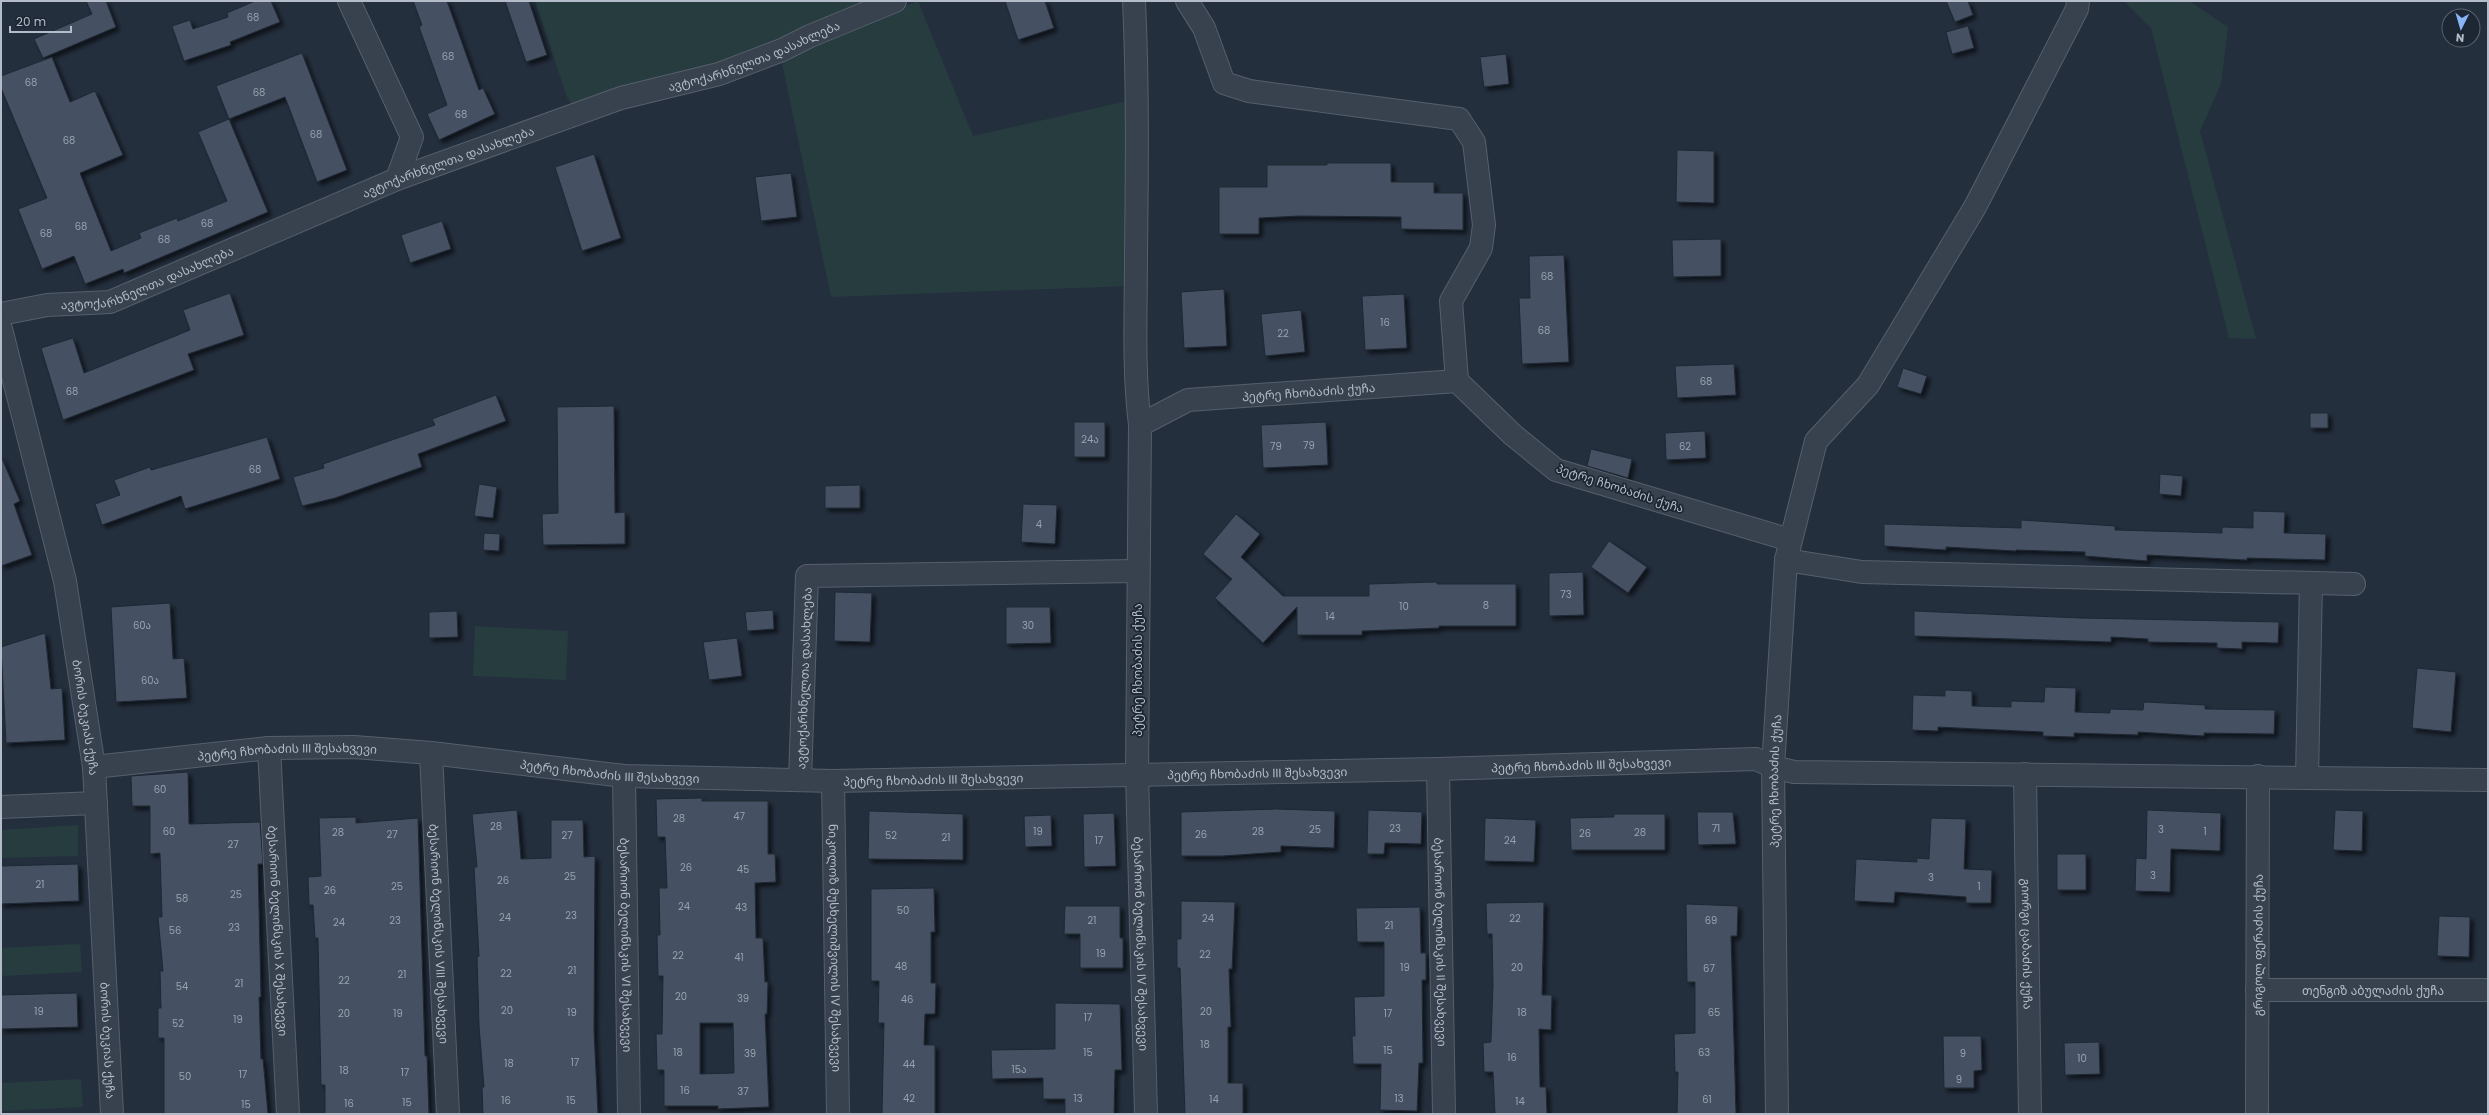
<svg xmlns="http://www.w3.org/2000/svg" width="2489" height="1115" viewBox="0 0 2489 1115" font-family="Poppins,'Noto Sans Georgian',sans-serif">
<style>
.green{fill:#263c3f}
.building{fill:#455162;stroke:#1f2835;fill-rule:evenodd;filter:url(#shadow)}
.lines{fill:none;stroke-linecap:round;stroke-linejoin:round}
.minor-casing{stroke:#565f6c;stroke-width:24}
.minor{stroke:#38414e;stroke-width:22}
.labels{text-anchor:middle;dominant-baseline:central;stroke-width:3.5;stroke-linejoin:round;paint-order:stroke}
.number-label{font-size:10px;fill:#98a1af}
.street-label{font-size:12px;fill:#b4bcc9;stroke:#1d2633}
</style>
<defs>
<filter id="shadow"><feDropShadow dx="3.5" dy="3.5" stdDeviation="2" flood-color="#0009"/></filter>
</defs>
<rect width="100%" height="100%" fill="#242f3e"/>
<g class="green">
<path d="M535,1H866L775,45L578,114L567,97Z"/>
<path d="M918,1L973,136L1127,101L1128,286L831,297L781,58L804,45Z"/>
<path d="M2124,1H2189L2228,27L2221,84L2200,131L2256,339L2229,338L2151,28Z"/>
<path d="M475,626L568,631L566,680L473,676Z"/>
<path d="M78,825V856L1,858V830Z"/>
<path d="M80,944L82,972L1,976V948Z"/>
<path d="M81,1079L83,1107L1,1111V1083Z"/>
</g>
<g class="building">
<path d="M86,1H106L116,27L43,58L34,39L92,14Z"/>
<path d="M255,1H271L280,22L230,42L231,45L184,61L172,26L190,20L193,29L228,17L227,13Z"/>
<path d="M413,1H447L479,90L483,88L495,114L439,140L427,114L447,105L419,27L422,25Z"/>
<path d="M505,1H529L547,55L526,62Z"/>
<path d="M1005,1H1045L1054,28L1018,40Z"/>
<path d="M1946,1H1968L1973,15L1955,22Z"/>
<path d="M1968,26L1974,48L1952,54L1946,32Z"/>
<path d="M302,53L347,170L317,182L285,97L229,119L216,86Z"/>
<path d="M1506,54L1509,84L1484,87L1480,57Z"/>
<path d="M52,57L70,102L95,91L123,155L80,173L111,251L141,238L139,233L177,218L178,221L227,201L198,132L229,119L268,212L124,273L123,269L85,284L74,256L42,269L18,209L47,198L1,88V76Z"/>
<path d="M1677,150L1714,151V203L1676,202Z"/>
<path d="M594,154L621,238L582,251L555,167Z"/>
<path d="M1327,163H1391V182H1434V193H1463V230L1401,229V217L1299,216L1259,218V234H1219V187H1267V165H1327Z"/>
<path d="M791,173L797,217L761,221L755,177Z"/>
<path d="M442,221L451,249L410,263L401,235Z"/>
<path d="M1721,239V276L1673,277L1672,240Z"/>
<path d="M1564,255L1569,362L1522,364L1519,298H1530L1529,256Z"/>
<path d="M1224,289L1227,346L1184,348L1181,292Z"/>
<path d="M230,293L244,335L188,354L194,370L63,420L41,348L73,338L84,373L190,330L183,310Z"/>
<path d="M1404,294L1407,348L1365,350L1362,296Z"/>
<path d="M1301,310L1305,352L1265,356L1261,314Z"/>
<path d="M1734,364L1736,395L1677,398L1675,366Z"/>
<path d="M1903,368L1927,376L1921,394L1897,387Z"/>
<path d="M496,395L506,421L418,454L422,467L335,498L302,506L293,477L324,468L323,464L435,425L432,419Z"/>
<path d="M614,406L615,513L625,512V544L543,545L542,514L558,513L557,407Z"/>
<rect x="2310" y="413" width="18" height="15"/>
<rect x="1074" y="422" width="31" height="35"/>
<path d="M1326,422L1328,465L1263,468L1261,425Z"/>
<path d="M1705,431L1706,458L1666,460L1665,433Z"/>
<path d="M267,437L280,479L185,509L181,496L102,525L95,504L120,495L114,480L150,467L151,470Z"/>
<path d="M1591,449L1632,459L1628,478L1587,466Z"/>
<path d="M1,456L20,501L14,504L32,555L1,566Z"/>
<path d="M2160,474L2183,476L2181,496L2159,494Z"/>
<path d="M479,484L497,487L493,518L474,516Z"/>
<path d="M860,485V508H825V486Z"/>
<path d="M1023,504L1057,505L1055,544L1021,542Z"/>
<path d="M2253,511L2285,512L2284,533L2326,534L2325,560L2247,558V560L2147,555V561L2085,556V552L2016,550V551L1946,547V550L1884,546V524L2021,528V520L2115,526V530L2222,533V527L2253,528Z"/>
<path d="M1236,514L1260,534L1241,557L1283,596H1369V584L1437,582V584H1516V626H1439V628L1362,631V635H1297V607L1263,643L1215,598L1232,579L1203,554Z"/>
<path d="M484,533L500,534L499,551L483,550Z"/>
<path d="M1609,541L1647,567L1628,593L1591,567Z"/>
<path d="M1583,572L1584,615L1549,616V573Z"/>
<path d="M835,592L872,593L870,642L834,641Z"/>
<path d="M170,603L173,659L184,658L187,698L116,702L111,607Z"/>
<path d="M1006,607H1050L1051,643L1006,644Z"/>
<path d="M773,610L774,629L747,631L745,612Z"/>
<path d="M457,611L458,637L429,638V612Z"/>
<path d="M1914,611L2080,618L2279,622L2278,643L2242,642V649L2217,648V643L2148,642V639L2111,637V642L1914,636Z"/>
<path d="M45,633L51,689L62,688L65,740L6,743L1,647Z"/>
<path d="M737,638L742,676L709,680L703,642Z"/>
<path d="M2417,668L2456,672L2451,732L2412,728Z"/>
<path d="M2045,687L2076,688L2075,712L2110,713V709L2143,710L2144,702L2205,705V709L2275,710L2274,734L2204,733V736L2138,732V735L2074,733V737L2043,736V732L1978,729L1938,727V731L1912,730L1913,695L1945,696V690L1972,691V706L2011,707V701L2044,702Z"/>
<path d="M188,772L189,824L260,822L263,864H258L261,997H259L261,1059H263L268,1114H164V1038H158V1008H161L160,971H163L158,917H162L160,853L150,854V806H132L131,776Z"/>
<path d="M702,798V801H768V854H775L776,882L755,883L756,938H763L765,982H768L767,1014H765L769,1107L718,1109V1106H664V1070H657L656,1034H662L663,976H658L657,935H660L659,888H667L665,837H657L656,799ZM700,1023H733L734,1073L700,1074Z"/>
<path d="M1277,809L1335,811L1334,848L1281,846V852L1222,856H1181V812Z"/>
<path d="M517,810L521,859L551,858V820H583L584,857L595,856L594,1031L598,1114H483L482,1087H484L479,1026L477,957L479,956L474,867H477L472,814Z"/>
<path d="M1368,810L1422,812L1421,844L1385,843L1384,854H1367Z"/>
<path d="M2147,810L2221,813L2220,851L2171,849L2170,892L2135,891L2136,858L2146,859Z"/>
<path d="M2335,810L2363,811L2362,851L2333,850Z"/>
<path d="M869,811L963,814V860L868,859Z"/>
<path d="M1697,812H1733L1736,844L1698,845Z"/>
<path d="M1114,813L1116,866L1084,867L1083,814Z"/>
<path d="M1614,814H1665V850H1571L1570,818L1614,817Z"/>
<path d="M1051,815L1052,846L1025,847L1024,816Z"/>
<path d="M356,817V823L418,818L425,1056H427L429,1114H325V1085H321L318,938H315L313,905H309L308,877L321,876L319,818Z"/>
<path d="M1485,818L1536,820L1534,862L1484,861Z"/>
<path d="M1931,818L1966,819L1964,869L1992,870L1991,903H1966V897L1895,892L1894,903L1854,901L1856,859L1917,862V858L1929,859Z"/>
<rect x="2057" y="854" width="29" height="36"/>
<path d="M78,864L79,901L1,904V866Z"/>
<path d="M934,888L935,932H931V983H936L935,1014H925L924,1045H935V1114H882L884,1023H878L879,981H871V889Z"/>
<path d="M1181,901L1235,902L1232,969H1229L1231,1027H1228V1083H1243V1114H1185L1180,968H1177V939H1181Z"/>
<path d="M1544,902L1542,995H1552L1551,1030L1539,1029L1540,1087H1546L1547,1114H1495L1493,1072H1484L1483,1043L1491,1042L1493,983L1492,934H1487L1486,903Z"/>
<path d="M1686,904L1738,906L1737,936H1731L1736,1114H1677L1678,1072H1675L1674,1034L1695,1033V982H1687Z"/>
<path d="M1065,906H1120V938H1123V968H1080V934H1064Z"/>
<path d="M1420,907L1421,953H1426V980H1422L1423,1063H1419L1417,1111L1380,1110L1381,1064H1353L1352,1036H1355L1354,997L1384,996V942H1357L1356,908Z"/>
<path d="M2439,916L2470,917L2469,957L2437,956Z"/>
<path d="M77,993L78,1027L1,1029V995Z"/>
<path d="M1055,1003L1120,1004L1122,1070H1115L1114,1114H1065V1099H1043V1078L992,1079L991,1050L1055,1049Z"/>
<path d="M1943,1036H1981L1982,1070L1974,1071V1088H1944Z"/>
<path d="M2099,1042L2100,1074L2065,1075L2064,1043Z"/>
</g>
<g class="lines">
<defs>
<g id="minor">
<path d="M349,1L412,137L397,179"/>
<path id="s1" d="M1134,1C1138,86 1137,170 1136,255C1136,312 1133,369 1140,425L1137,774L1146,1114"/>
<path d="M1187,1L1204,28L1224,83L1249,91L1459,119L1474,142L1484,225L1481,248L1451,301L1457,381"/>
<path id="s2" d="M1,314L47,305L110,302L397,179L621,98L719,74L782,50L810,36L895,1"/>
<path id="s3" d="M1,329L65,581L94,767L112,1114"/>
<path id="s4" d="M1140,425L1188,400L1457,381L1513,435L1556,470L1790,540"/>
<path d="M1786,560L1862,572L2354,584"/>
<path id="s5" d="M269,748L288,1114"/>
<path id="s6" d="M431,753L448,1114"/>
<path id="s7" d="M94,767L269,748L354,747L431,753L624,776L833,781L1438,769L1756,759L1773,767L1794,772L2488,780"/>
<path id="s8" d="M1438,769L1444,1114"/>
<path id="s9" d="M2025,774L2030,1114"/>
<path id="s10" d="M624,776L629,1114"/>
<path d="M2307,777L2311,583"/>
<path id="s11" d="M800,780L807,576L1137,571"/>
<path id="s12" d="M833,781L838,1114"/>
<path d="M1,807L96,803"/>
<path id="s13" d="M2257,990H2488"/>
<path id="s14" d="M1777,1114L1773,767L1786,560L1816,441L1868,385L1975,207L2077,9L2078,1"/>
<path id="s15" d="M2257,1114L2258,776"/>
</g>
</defs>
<use href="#minor" class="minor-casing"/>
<use href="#minor" class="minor"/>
</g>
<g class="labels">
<g class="number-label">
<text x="253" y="17">68</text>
<text x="448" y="56">68</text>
<text x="31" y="82">68</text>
<text x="259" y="92">68</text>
<text x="461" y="114">68</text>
<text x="316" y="134">68</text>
<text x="69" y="140">68</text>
<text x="207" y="223">68</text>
<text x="81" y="226">68</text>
<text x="46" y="233">68</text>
<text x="164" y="239">68</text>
<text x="1547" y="276">68</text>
<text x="1385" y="322">16</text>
<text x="1544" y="330">68</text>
<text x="1283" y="333">22</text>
<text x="1706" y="381">68</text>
<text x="72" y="391">68</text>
<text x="1090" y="439">24ა</text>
<text x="1309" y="445">79</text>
<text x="1276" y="446">79</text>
<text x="1685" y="446">62</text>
<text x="255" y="469">68</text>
<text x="1039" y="524">4</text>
<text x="1566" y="594">73</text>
<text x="1486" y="605">8</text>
<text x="1404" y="606">10</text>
<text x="1330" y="616">14</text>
<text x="142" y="625">60ა</text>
<text x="1028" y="625">30</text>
<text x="150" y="680">60ა</text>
<text x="160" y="789">60</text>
<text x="739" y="816">47</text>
<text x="679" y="818">28</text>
<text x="496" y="826">28</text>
<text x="1395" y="828">23</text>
<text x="1716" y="828">71</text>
<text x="1315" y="829">25</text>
<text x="2161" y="829">3</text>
<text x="169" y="831">60</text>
<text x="1038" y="831">19</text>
<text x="1258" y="831">28</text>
<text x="2205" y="831">1</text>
<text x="338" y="832">28</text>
<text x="1640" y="832">28</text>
<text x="1585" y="833">26</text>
<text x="392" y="834">27</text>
<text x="1201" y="834">26</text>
<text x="567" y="835">27</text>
<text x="891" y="835">52</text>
<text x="946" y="837">21</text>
<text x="1099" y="840">17</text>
<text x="1510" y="840">24</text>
<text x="233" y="844">27</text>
<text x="686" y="867">26</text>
<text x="743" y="869">45</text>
<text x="2153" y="875">3</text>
<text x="570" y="876">25</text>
<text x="1931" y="877">3</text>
<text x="503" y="880">26</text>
<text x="40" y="884">21</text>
<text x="397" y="886">25</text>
<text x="1979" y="886">1</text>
<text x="330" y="890">26</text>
<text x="236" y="894">25</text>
<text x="182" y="898">58</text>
<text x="684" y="906">24</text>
<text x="741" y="907">43</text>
<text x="903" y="910">50</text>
<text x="571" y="915">23</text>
<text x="505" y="917">24</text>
<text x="1208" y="918">24</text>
<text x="1515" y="918">22</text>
<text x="395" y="920">23</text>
<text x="1092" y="920">21</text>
<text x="1711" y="920">69</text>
<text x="339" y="922">24</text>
<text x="1389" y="925">21</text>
<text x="234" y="927">23</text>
<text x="175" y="930">56</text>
<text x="1101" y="953">19</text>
<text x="1205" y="954">22</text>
<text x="678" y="955">22</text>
<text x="739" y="957">41</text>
<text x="901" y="966">48</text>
<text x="1405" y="967">19</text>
<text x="1517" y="967">20</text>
<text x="1709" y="968">67</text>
<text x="572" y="970">21</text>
<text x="506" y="973">22</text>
<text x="402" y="974">21</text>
<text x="344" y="980">22</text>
<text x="239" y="983">21</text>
<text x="182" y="986">54</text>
<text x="681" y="996">20</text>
<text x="743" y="998">39</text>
<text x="907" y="999">46</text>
<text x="507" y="1010">20</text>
<text x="39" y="1011">19</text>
<text x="1206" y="1011">20</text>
<text x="572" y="1012">19</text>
<text x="1522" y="1012">18</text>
<text x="1714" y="1012">65</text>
<text x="344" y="1013">20</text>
<text x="398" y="1013">19</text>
<text x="1388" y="1013">17</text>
<text x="1088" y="1017">17</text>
<text x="238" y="1019">19</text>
<text x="178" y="1023">52</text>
<text x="1205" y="1044">18</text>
<text x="1388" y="1050">15</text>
<text x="678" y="1052">18</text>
<text x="1088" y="1052">15</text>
<text x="1704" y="1052">63</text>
<text x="750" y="1053">39</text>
<text x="1963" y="1053">9</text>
<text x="1512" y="1057">16</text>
<text x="2082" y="1058">10</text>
<text x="575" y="1062">17</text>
<text x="509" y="1063">18</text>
<text x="909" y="1064">44</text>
<text x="1019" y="1069">15ა</text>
<text x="344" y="1070">18</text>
<text x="405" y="1072">17</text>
<text x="243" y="1074">17</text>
<text x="185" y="1076">50</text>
<text x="1959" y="1079">9</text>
<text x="685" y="1090">16</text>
<text x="743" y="1091">37</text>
<text x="909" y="1098">42</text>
<text x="1078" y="1098">13</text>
<text x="1399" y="1098">13</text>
<text x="1214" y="1099">14</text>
<text x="1707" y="1099">61</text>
<text x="506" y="1100">16</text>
<text x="571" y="1100">15</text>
<text x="1520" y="1101">14</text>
<text x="407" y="1102">15</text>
<text x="349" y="1103">16</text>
<text x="246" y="1104">15</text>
</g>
<g class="street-label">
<text stroke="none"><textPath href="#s2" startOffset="800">ავტოქარხნელთა დასახლება</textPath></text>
<text stroke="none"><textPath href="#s2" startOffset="476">ავტოქარხნელთა დასახლება</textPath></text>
<text stroke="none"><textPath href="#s2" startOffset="152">ავტოქარხნელთა დასახლება</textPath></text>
<text stroke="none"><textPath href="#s4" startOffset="175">პეტრე ჩხობაძის ქუჩა</textPath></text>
<text transform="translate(1620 488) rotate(18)">პეტრე ჩხობაძის ქუჩა</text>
<text transform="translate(1137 670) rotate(-90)">პეტრე ჩხობაძის ქუჩა</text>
<text stroke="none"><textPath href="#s11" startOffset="102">ავტოქარხნელთა დასახლება</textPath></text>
<text stroke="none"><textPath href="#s3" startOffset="398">ბორის ბუკიას ქუჩა</textPath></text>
<text stroke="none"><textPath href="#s7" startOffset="194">პეტრე ჩხობაძის III შესახვევი</textPath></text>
<text stroke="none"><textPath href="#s7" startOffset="1490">პეტრე ჩხობაძის III შესახვევი</textPath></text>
<text stroke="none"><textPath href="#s7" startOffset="518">პეტრე ჩხობაძის III შესახვევი</textPath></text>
<text stroke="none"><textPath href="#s7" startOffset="1166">პეტრე ჩხობაძის III შესახვევი</textPath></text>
<text stroke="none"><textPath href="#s7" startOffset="842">პეტრე ჩხობაძის III შესახვევი</textPath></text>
<text stroke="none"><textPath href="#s14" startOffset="333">პეტრე ჩხობაძის ქუჩა</textPath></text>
<text stroke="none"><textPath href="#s5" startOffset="183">ბესარიონ ბელინსკის X შესახვევი</textPath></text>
<text stroke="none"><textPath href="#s6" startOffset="181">ბესარიონ ბელინსკის VIII შესახვევი</textPath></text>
<text stroke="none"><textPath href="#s8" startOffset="173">ბესარიონ ბელინსკის II შესახვევი</textPath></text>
<text stroke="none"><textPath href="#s1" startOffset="943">ბესარიონ ბელინსკის IV შესახვევი</textPath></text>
<text stroke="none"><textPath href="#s9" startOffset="170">გიორგი ცაბაძის ქუჩა</textPath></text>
<text stroke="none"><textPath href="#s10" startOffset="169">ბესარიონ ბელინსკის VI შესახვევი</textPath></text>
<text stroke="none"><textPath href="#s15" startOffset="169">გრიგოლ ფერაძის ქუჩა</textPath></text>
<text stroke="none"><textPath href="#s12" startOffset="167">ნიკოლოზ მუსხელიშვილის IV შესახვევი</textPath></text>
<text stroke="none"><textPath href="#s13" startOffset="116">თენგიზ აბულაძის ქუჩა</textPath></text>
<text stroke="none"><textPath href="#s3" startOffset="722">ბორის ბუკიას ქუჩა</textPath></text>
</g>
</g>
<rect width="2489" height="1115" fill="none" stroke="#b4bcc9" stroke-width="4"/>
<g transform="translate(2461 28) rotate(185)"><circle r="19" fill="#1d2633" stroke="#59626f"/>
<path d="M0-3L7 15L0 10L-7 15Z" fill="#8ab4f8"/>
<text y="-6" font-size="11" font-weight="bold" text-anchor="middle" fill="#b4bcc9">N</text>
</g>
<path d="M10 26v6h61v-6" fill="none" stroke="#b4bcc9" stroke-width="2"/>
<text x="16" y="26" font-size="12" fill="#b4bcc9" stroke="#1d2633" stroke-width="3" paint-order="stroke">20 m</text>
</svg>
